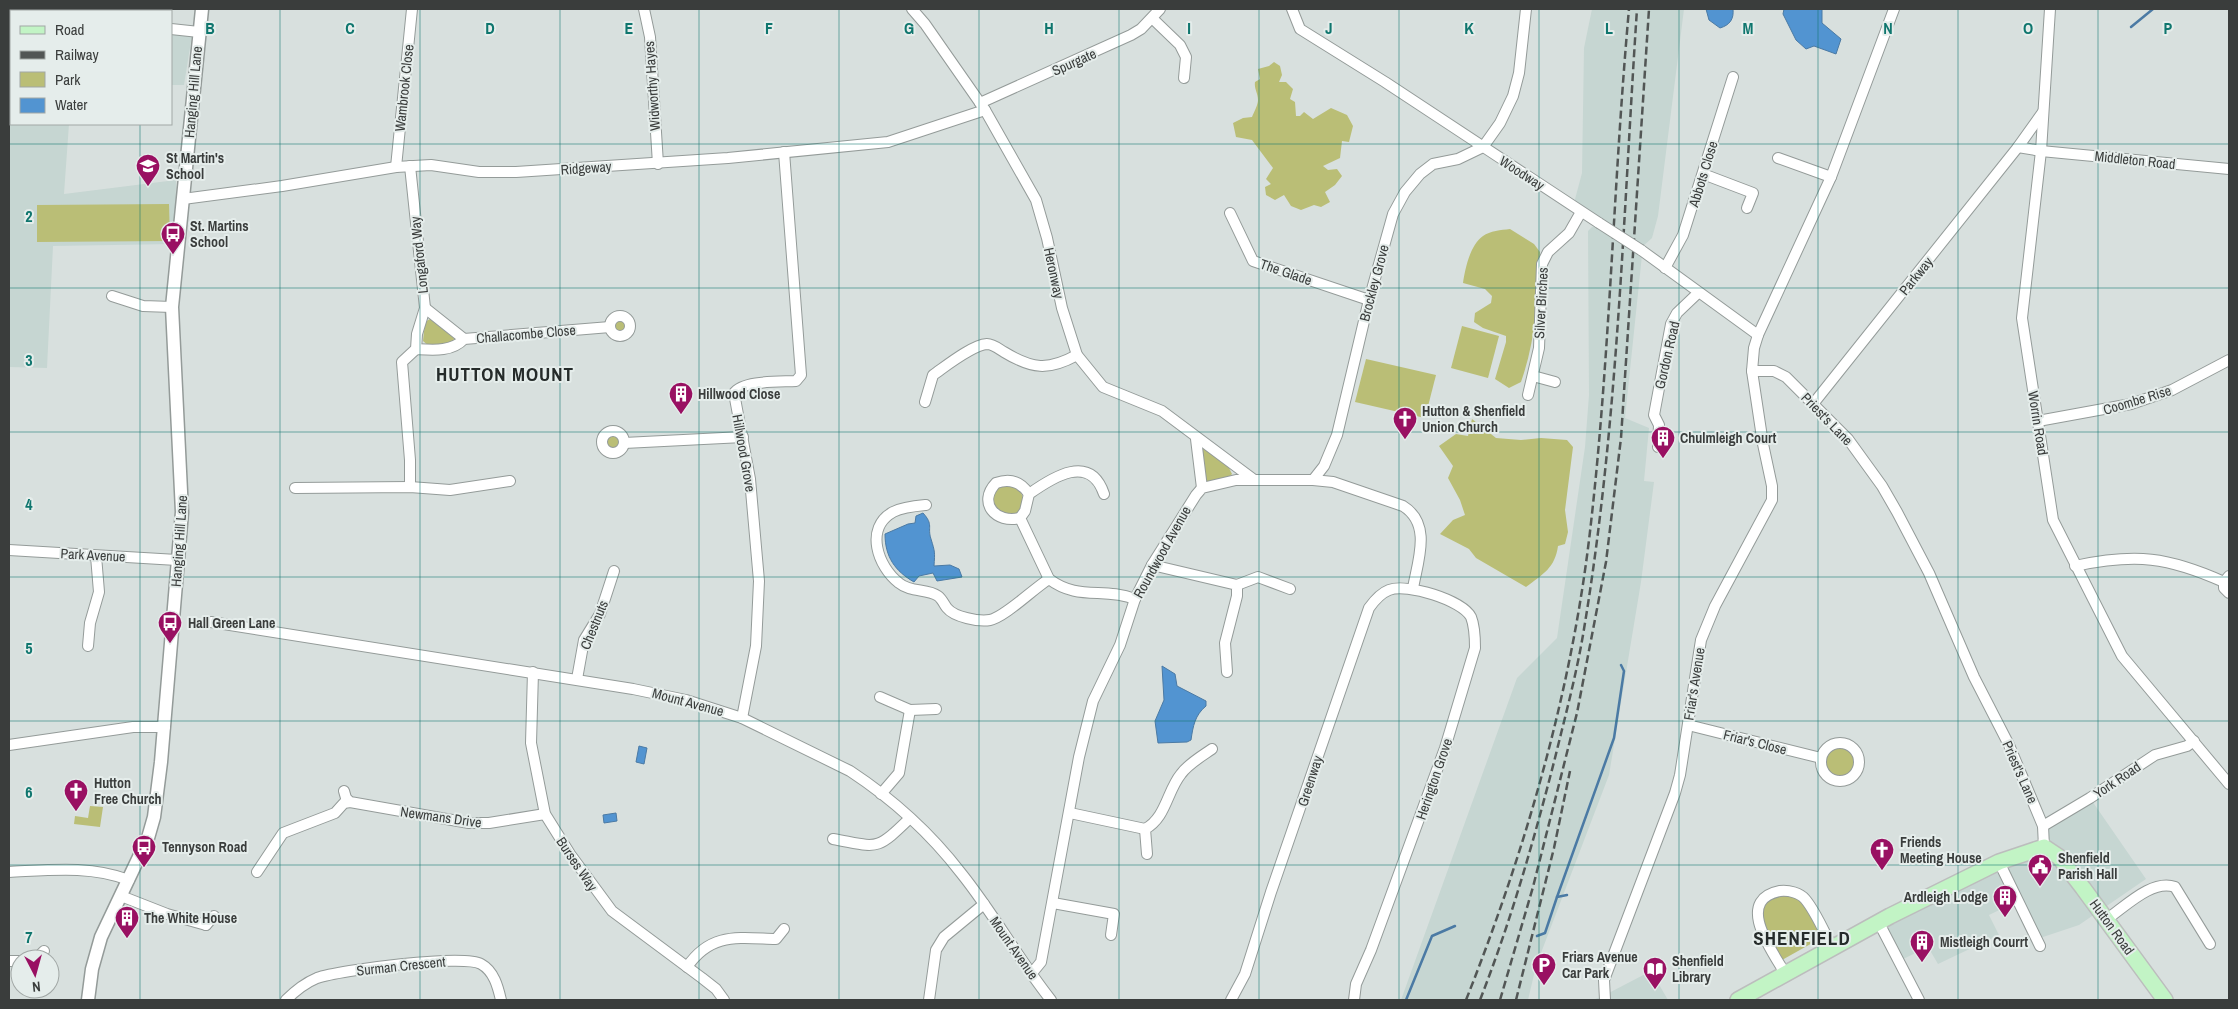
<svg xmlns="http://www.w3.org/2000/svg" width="2238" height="1009" viewBox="0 0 2238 1009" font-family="'Archivo Narrow',sans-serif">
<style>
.built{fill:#c6d6d2}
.green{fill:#babe76}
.water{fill:#5294d1;stroke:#4b7aa4}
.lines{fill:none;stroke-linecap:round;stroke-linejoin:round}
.stream{stroke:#4b7aa4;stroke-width:2.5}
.minor-casing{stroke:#949b99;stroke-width:12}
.tertiary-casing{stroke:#949b99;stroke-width:15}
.primary-casing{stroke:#bcbdbd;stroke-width:18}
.minor{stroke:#fff;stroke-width:10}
.tertiary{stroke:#fff;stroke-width:12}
.primary{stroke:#c2f4c5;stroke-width:15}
.rail{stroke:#525655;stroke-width:2.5;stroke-dasharray:8 4;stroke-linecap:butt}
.minor-bridge-casing{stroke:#949b99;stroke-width:12;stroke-linecap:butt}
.minor-bridge{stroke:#fff;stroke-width:10}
.grid{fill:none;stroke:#0f766e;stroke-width:1;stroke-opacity:0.55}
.labels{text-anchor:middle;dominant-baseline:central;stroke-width:4;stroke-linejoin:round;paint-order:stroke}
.street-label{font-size:14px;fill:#3a3d3c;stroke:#e5edeb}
.poi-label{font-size:14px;font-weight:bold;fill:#3a3d3c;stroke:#e5edeb;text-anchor:start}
.district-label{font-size:19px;font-weight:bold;letter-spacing:1px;fill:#252b2a;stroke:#e5edeb}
.grid-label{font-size:16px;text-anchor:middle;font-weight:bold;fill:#0f766e;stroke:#e5edeb;stroke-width:4;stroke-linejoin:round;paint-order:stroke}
</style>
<rect width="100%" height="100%" fill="#d8e0de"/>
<g class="built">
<path d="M9,9H46V11H11V124H69L64,194L176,180L175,244L53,246L47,368L9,367Z"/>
<path d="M1592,9H1684L1658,216L1652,238L1642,247L1574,203L1582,173L1584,48Z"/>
<path d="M171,33L192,35L184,85H171Z"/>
<path d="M1598,226L1642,255L1625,418L1649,428L1644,481L1654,482L1641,582L1609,775L1536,966L1528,1000H1401L1517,678L1557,638L1585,447L1589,395L1588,231L1592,227Z"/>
<path d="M2090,798L2146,879L2079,925L2040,938L2022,899L1989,915L1999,935L1938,964L1928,947L1899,961L1879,923L2043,847V826Z"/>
<path d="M1651,971L1668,1000H1593L1603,996Z"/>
</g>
<g class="green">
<path d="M1274,62L1280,66L1282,75L1279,82H1286L1293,89L1290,99L1295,102L1296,116H1300L1304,112L1313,119L1331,108L1347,115L1353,126L1349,142L1342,141L1340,158L1323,166L1328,170L1337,169L1342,176L1335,185L1325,192L1330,202L1321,207L1314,205L1301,210L1291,206L1284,195L1275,200L1266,195L1265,187L1271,184L1266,179L1273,168L1252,140L1236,137L1233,123L1243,118L1252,117C1254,112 1258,105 1258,100C1258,93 1254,89 1255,82L1260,79L1258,69L1269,66Z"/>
<path d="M169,204L170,241L37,242V205Z"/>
<path d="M1510,229L1534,244L1540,252C1538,296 1536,340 1521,382L1509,388L1495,379L1506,342V336L1483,328L1474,322L1475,313L1491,303L1492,296L1485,289L1463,283C1465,269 1470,245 1483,236C1490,231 1501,230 1510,229Z"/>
<path d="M430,319L454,338L453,343L430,347L423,341L425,322Z"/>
<circle cx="620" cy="326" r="7"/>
<path d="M1462,326L1499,336L1488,378L1451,368Z"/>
<path d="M1366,359L1436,375L1425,418L1355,402Z"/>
<path d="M1472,419L1496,438L1521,440L1541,438L1567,440L1573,447L1565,510L1568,532L1565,544L1558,546C1555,568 1543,574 1526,587L1476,558L1469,549L1440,534L1453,520L1465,515L1460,500L1448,478L1453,466L1439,446L1456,434L1468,436Z"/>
<circle cx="614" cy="443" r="8"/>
<path d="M1202,446L1227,464L1232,474L1228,478L1205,484L1200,447Z"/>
<path d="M1000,484C1031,485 1027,513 1012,515C1007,516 1001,513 996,512L990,496Z"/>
<circle cx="1840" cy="762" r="16"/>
<path d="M90,806L103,807L100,827L74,824L75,816L88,818Z"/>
<path d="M1781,893L1802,899L1823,937L1782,960L1764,930L1762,907L1767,901Z"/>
</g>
<g class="water">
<path d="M1706,9H1733C1734,19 1730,25 1720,28L1709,20Z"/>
<path d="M1784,9H1822V23L1841,39L1836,54L1814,46L1806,49L1796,40L1783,14Z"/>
<path d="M923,513C934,525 927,527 931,539C935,552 935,552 934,566L950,565L959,569L962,577L937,581L933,573L919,576L914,582C895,571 885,557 885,534L908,524L915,523L916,516Z"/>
<path d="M1162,666L1175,674L1177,686L1206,701V706C1195,715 1193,726 1191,740L1187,742L1158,743L1155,721L1164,700Z"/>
<path d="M639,746L647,748L644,764L636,762Z"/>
<path d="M616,813L617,821L604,823L603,815Z"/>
</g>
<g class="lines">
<g class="stream">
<path d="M2131,27L2153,9"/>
<path d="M1557,897L1614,738L1624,671L1621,665"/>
<path d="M1537,936L1545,933L1557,897L1567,895"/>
<path d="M1406,1000L1432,936L1455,926"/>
</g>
<defs>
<g id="minor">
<path d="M55,9L56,11"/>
<path d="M644,9L650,37L658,164"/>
<path d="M912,9L925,24L985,110L1036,200L1047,238L1062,308L1077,355L1103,387L1162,411L1253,479"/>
<path d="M1292,9L1300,29L1385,82L1599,223"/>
<path d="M1894,9L1831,177L1758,335L1754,348L1752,371H1774L1786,377L1848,439L1882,486L1897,512L1929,573L1974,677L2009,745L2043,826L2044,847"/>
<path d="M2050,9L2041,151L2022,318L2053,520L2122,656L2229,784"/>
<path d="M1153,19L1180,45L1186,57L1184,78"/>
<path d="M171,29L199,32"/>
<path d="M980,103L1131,35L1141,29L1160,9"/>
<path d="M2018,147L2041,151L2229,169"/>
<path d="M1778,158L1831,177"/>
<path d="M396,167L412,9"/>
<path d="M1703,174L1753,193L1747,208"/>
<path d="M183,199L282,186L396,167L431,165L479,172H516L728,158L888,142L985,110"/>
<path d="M1230,213L1253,261L1369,300"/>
<path d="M1641,250L1758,335"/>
<path d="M1665,268L1683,235L1733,77"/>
<path d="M112,296L143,306L172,307"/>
<path d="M425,308L464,339"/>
<circle cx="620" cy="326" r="10"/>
<path d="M416,349C433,350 452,352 464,339L610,327"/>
<path d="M1533,376L1555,382"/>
<path d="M1528,395L1539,348L1542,264L1548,252L1569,233L1581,212"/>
<path d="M925,402L933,375C946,366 972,345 987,344C993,344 999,349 1004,352C1032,369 1048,371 1077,355"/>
<path d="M1813,404L2018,147L2043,112"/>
<path d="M2038,421L2131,404L2172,390L2229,360"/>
<circle cx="613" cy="442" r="11"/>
<path d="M1196,439L1202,488"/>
<path d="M624,443L743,437"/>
<path d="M1658,447L1659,425L1654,415L1671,324L1677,313L1698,293"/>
<path d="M1313,480L1324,466L1337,435L1369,300L1393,214L1405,192L1420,174L1433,164L1458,159L1483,147L1500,123L1513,96L1519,73L1526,9"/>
<path d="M410,487V460L402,362L416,349L417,334L425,308L410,166"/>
<path d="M295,488L410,487L450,490L510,481"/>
<path d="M1104,494C1090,453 1053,477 1029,494L1025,511L1020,518L1049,579C1078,601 1103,587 1135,599"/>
<path d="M926,505C915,506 903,507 893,512C864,528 878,567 899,583C911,593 927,588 938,596C942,599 944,604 947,608C954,617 979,622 990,620C1005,617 1033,589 1049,579"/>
<path d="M1020,518C996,524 977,503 996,483C1010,478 1021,482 1029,494"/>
<path d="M9,550L177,560"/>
<path d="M1152,565L1237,585V596L1225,643L1227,672"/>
<path d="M2075,566C2136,553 2168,557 2224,582"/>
<path d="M2229,576L2224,582V588L2229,593"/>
<path d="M1237,585L1258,577L1290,589"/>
<path d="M211,622L633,689L686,700L742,718L850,771C891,798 931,834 961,873C994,914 1019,960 1051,1000"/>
<path d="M88,646L90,623L99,592L96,556"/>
<path d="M533,672L531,743L545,814L570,854L612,911L702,978L716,989L724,1000"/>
<path d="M577,679L584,640L600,614L614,571"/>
<path d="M880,697L910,710L936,709"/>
<path d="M742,718L756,646L759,581L750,479L734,393C743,380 781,382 796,381L801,375L784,152"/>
<path d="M1688,725L1821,758"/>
<circle cx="1840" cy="762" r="19"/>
<path d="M9,745L133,727H165"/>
<path d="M344,791L346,798L350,802L469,823H489L545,814"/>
<path d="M881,794L899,773L910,710"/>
<path d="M1070,813L1145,829"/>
<path d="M2043,826L2090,798L2155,755L2187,746L2194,741"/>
<path d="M833,839C878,847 875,852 909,819"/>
<path d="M1147,854L1145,829C1166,818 1167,791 1181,774C1188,764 1202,756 1212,749"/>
<path d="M1999,862L2040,946"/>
<path d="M9,872C50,870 90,865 129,880"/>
<path d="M257,872L283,833L335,813L344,803L350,802"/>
<path d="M121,896L167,914L206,925"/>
<path d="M1053,903L1114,914L1111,935"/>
<path d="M2107,919C2126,906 2152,879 2175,887L2210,944"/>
<path d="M1879,923L1919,1000"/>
<path d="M206,925L214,916"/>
<path d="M36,959L44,951"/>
<path d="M9,961H20"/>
<path d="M687,967C711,932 738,938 776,939L784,929"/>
<path d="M1032,973L1041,962L1079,757L1093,701L1120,645L1135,599L1152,565L1196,495L1202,488L1236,480H1313L1333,482L1403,506C1432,524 1418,560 1413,588"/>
<path d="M1785,973C1772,951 1734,900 1780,891C1789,890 1800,893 1805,899C1816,912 1824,932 1832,947"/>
<path d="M286,1000C295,991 305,983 317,978C340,970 463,954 481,964C494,971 498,987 501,1000"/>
<path d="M929,1000L936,950L944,937L984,904"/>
<path d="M1231,1000L1245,974L1271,892L1369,608C1374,601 1381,593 1389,590C1407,583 1462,600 1471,617C1475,627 1475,638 1475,648L1445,748L1371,950L1356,984L1354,1000"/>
<path d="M1605,1000L1604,980L1675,793L1680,775L1701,640L1715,606L1772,500V486L1763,444L1752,371"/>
</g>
<path id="tertiary" d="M88,1000L92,969L101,937L148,838L154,817L161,762L182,512L172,307L202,9"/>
<path id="primary" d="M1738,1000L1890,916L1999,862L2044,847L2059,857L2083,888L2165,1000"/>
</defs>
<use href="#minor" class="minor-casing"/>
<use href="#tertiary" class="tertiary-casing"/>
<use href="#primary" class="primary-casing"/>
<use href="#minor" class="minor"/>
<use href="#tertiary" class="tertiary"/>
<use href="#primary" class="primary"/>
<g class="rail">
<path d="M1466,1000C1524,854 1570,697 1589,540C1610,364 1613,186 1629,9"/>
<path d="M1480,1000C1511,921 1534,840 1555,758C1565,717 1576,676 1583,635C1618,427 1623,218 1637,9"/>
<path d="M1500,1000L1533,887L1577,713L1606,562L1621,438L1649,9"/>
<path d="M1516,1000L1554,848L1570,771"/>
</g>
<defs>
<path id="minor-bridge" d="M1599,223L1641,250"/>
</defs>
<use href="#minor-bridge" class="minor-bridge-casing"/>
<use href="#minor-bridge" class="minor-bridge"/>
</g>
<path class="grid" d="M140,9V11M280,9V1000M420,9V1000M560,9V1000M699,9V1000M839,9V1000M979,9V1000M1119,9V1000M1259,9V1000M1399,9V1000M1539,9V1000M1679,9V1000M1818,9V1000M1958,9V1000M2098,9V1000M140,124V1000M9,144H2229M9,288H2229M9,432H2229M9,577H2229M9,721H2229M9,865H2229"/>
<defs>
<symbol id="school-pin" viewBox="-11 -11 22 30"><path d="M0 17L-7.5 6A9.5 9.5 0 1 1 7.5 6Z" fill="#991062" stroke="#e5edeb"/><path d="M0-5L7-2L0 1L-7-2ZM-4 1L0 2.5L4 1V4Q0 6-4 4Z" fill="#fff"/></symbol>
<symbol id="bus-pin" viewBox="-11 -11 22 30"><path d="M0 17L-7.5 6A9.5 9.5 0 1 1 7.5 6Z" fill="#991062" stroke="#e5edeb"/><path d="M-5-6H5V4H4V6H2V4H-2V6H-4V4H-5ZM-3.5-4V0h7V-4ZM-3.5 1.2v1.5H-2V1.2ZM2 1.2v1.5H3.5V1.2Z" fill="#fff"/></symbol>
<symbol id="building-pin" viewBox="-11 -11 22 30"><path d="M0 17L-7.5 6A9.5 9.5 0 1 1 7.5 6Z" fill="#991062" stroke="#e5edeb"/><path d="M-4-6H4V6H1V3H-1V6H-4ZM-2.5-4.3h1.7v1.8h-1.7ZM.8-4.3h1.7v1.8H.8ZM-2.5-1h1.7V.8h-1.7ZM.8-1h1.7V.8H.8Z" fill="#fff"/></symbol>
<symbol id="church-pin" viewBox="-11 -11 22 30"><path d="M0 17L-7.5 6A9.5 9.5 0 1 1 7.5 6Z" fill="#991062" stroke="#e5edeb"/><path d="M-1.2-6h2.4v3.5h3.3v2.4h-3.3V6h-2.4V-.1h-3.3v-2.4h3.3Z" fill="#fff"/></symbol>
<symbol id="civic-pin" viewBox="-11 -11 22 30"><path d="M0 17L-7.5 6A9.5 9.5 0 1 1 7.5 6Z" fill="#991062" stroke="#e5edeb"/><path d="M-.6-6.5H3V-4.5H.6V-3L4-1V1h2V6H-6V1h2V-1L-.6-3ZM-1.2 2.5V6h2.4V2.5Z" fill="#fff"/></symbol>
<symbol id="parking-pin" viewBox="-11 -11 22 30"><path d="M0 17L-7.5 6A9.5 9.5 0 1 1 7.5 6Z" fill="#991062" stroke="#e5edeb"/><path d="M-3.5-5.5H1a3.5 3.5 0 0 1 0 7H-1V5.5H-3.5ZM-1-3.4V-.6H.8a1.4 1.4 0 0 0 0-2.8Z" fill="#fff"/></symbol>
<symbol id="library-pin" viewBox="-11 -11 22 30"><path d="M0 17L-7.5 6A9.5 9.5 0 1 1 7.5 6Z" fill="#991062" stroke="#e5edeb"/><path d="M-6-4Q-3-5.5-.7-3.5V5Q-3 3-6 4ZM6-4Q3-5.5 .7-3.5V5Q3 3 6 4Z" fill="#fff"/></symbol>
</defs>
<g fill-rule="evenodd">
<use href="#school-pin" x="134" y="152" width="28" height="38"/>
<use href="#bus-pin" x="159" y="220" width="28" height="38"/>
<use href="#building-pin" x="667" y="380" width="28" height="38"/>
<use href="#church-pin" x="1391" y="405" width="28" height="38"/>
<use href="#building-pin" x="1649" y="424" width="28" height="38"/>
<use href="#bus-pin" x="156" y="609" width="28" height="38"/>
<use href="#church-pin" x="62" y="777" width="28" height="38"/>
<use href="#bus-pin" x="130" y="833" width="28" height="38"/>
<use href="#church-pin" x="1868" y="836" width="28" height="38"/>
<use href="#civic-pin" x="2026" y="852" width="28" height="38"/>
<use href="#building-pin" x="1991" y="883" width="28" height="38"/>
<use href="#building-pin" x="113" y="904" width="28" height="38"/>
<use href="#building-pin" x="1908" y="928" width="28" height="38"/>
<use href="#parking-pin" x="1530" y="951" width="28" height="38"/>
<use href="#library-pin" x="1641" y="955" width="28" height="38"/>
</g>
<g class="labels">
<g class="street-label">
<text transform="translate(1074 62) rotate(-24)">Spurgate</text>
<text transform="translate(652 86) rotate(-94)">Widworthy Hayes</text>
<text transform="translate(404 88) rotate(-84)">Wambrook Close</text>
<text transform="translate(193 92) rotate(-85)">Hanging Hill Lane</text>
<text transform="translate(2135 160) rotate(6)">Middleton Road</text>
<text transform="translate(586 168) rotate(-4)">Ridgeway</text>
<text transform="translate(1522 173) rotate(33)">Woodway</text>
<text transform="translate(1703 174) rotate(-73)">Abbots Close</text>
<text transform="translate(419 255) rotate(-96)">Longaford Way</text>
<text transform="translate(1286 272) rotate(19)">The Glade</text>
<text transform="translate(1054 273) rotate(78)">Heronway</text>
<text transform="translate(1916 276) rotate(-51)">Parkway</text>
<text transform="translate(1374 283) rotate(-75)">Brockley Grove</text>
<text transform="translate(1541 303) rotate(-87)">Silver Birches</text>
<text transform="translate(526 334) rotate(-5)">Challacombe Close</text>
<text transform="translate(1667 355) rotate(-77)">Gordon Road</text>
<text transform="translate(2137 400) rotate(-17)">Coombe Rise</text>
<text transform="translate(1827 419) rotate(46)">Priest's Lane</text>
<text transform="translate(2038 423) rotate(81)">Worrin Road</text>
<text transform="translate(744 453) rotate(80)">Hillwood Grove</text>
<text transform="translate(179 541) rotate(-86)">Hanging Hill Lane</text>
<text transform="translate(1162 552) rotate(-61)">Roundwood Avenue</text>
<text transform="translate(93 555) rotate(3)">Park Avenue</text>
<text transform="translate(594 625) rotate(-68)">Chestnuts</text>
<text transform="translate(1694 684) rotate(-81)">Friar's Avenue</text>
<text transform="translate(688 702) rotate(15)">Mount Avenue</text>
<text transform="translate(1755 742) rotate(14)">Friar's Close</text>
<text transform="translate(2020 772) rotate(66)">Priest's Lane</text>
<text transform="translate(1434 779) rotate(-71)">Herington Grove</text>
<text transform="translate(2117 780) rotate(-34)">York Road</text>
<text transform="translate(1310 781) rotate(-72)">Greenway</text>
<text transform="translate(441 817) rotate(8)">Newmans Drive</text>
<text transform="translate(577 864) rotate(56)">Burses Way</text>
<text transform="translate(2112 927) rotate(54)">Hutton Road</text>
<text transform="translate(1014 948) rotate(55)">Mount Avenue</text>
<text transform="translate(401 966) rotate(-6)">Surman Crescent</text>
</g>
<g class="poi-label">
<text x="166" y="158">St Martin's<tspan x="166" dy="16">School</tspan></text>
<text x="190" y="226">St. Martins<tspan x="190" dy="16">School</tspan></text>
<text x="698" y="394">Hillwood Close</text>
<text x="1422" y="411">Hutton &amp; Shenfield<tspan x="1422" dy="16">Union Church</tspan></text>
<text x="1680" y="438">Chulmleigh Court</text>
<text x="188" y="623">Hall Green Lane</text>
<text x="94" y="783">Hutton<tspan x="94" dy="16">Free Church</tspan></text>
<text x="1900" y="842">Friends<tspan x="1900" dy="16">Meeting House</tspan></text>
<text x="162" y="847">Tennyson Road</text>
<text x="2058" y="858">Shenfield<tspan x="2058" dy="16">Parish Hall</tspan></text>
<text x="1988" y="897" text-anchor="end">Ardleigh Lodge</text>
<text x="144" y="918">The White House</text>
<text x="1940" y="942">Mistleigh Courrt</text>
<text x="1562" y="957">Friars Avenue<tspan x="1562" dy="16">Car Park</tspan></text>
<text x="1672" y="961">Shenfield<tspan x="1672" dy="16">Library</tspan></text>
</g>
<g class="district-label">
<text x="505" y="374">HUTTON MOUNT</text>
<text x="1802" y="938">SHENFIELD</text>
</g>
</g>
<g class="grid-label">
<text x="210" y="34">B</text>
<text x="350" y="34">C</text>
<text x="490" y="34">D</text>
<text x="629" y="34">E</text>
<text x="769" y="34">F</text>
<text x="909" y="34">G</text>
<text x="1049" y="34">H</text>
<text x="1189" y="34">I</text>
<text x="1329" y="34">J</text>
<text x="1469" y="34">K</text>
<text x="1609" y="34">L</text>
<text x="1748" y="34">M</text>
<text x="1888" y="34">N</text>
<text x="2028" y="34">O</text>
<text x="2168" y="34">P</text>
<text x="29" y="222">2</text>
<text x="29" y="366">3</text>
<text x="29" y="510">4</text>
<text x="29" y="654">5</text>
<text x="29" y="798">6</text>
<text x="29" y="943">7</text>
</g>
<rect width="2238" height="1009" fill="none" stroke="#3a3d3c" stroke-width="20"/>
<rect x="10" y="10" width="162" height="115" fill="#e5edeb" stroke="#a1a7a5"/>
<rect x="20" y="26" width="25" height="8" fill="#c2f4c5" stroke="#a1a7a5"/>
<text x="55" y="35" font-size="15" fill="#3a3d3c">Road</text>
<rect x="20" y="51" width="25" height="8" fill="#525655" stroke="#a1a7a5"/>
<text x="55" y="60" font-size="15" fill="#3a3d3c">Railway</text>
<rect x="20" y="72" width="25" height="15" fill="#babe76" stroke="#a1a7a5"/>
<text x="55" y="85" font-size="15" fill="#3a3d3c">Park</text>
<rect x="20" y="98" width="25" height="15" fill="#5294d1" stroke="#a1a7a5"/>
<text x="55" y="110" font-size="15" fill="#3a3d3c">Water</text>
<g transform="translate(35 974) rotate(174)"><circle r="24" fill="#e5edeb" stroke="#a1a7a5"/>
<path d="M0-4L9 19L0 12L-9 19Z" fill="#991062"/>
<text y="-8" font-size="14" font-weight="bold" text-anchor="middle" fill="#3a3d3c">N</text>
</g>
</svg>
